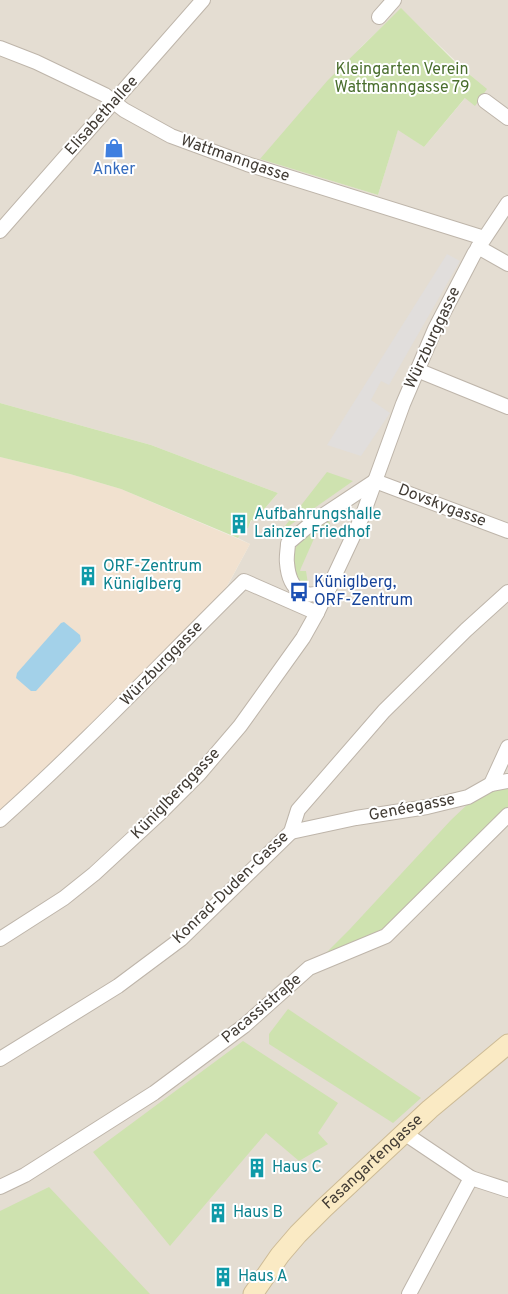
<svg xmlns="http://www.w3.org/2000/svg" width="508" height="1294" viewBox="0 0 508 1294" font-family="Overpass,sans-serif">
<style>
.residential{fill:#e4ddd2;fill-rule:evenodd}
.commercial{fill:#f1e1cf}
.green{fill:#cee2af}
.parking{fill:#e1dedc}
.water{fill:#a3d1e9}
.lines{fill:none;stroke-linecap:round;stroke-linejoin:round}
.street-casing{stroke:#beb5aa;stroke-width:16}
.secondary-casing{stroke:#cdbb96;stroke-width:21}
.street{stroke:#fff;stroke-width:14}
.secondary{stroke:#faeac4;stroke-width:19}
.labels{text-anchor:middle;dominant-baseline:central;stroke-width:4;stroke-linejoin:round;paint-order:stroke}
.park-label{font-size:16px;fill:#496e2d;stroke:#fff}
.street-label{font-size:16px;fill:#413b34;stroke:#fff}
.shop-label{font-size:16px;fill:#366cbe;stroke:#fff}
.culture-label{font-size:16px;fill:#0d838f;stroke:#fff;text-anchor:start}
.transit-label{font-size:16px;fill:#164399;stroke:#fff;text-anchor:start}
</style>
<rect width="100%" height="100%" fill="#f0ece3"/>
<path class="residential" d="M0,0H508V1294H0V813L221,598L250,544L238,538L243,528L248,527L252,520L254,521L278,493L151,445L0,403ZM401,9L483,87L472,90L424,147L398,129L378,195L261,159L362,46Z"/>
<path class="commercial" d="M0,457L70,474L121,489L250,544L221,597L168,653L0,813Z"/>
<g class="green">
<path d="M401,8L458,65L487,89L475,106L465,98L424,147L398,130L378,195L260,159L328,80Z"/>
<path d="M0,403L151,445L278,493L254,521L251,520L248,528L243,529L238,538L121,489L70,474L0,457Z"/>
<path d="M327,472L353,481L276,535L274,534L285,526Z"/>
<path d="M329,521L330,524L325,530L316,534L301,568L300,571H306L308,584C302,585 298,583 297,577C295,572 293,566 292,561C291,542 316,530 329,521Z"/>
<path d="M508,788V807L390,924L370,936L328,952H327L350,929L451,820L469,803L491,792Z"/>
<path d="M288,1009L421,1098L393,1123L269,1044V1034Z"/>
<path d="M243,1041L338,1103L318,1133L328,1144L299,1161L266,1133L170,1246L93,1152Z"/>
<path d="M49,1187L150,1294H0V1211Z"/>
</g>
<path class="parking" d="M447,254L460,261L389,385L381,381L371,400L390,413L361,456L327,445Z"/>
<path class="water" d="M64,622L80,635L81,641L36,691H31L16,678L17,673L61,623Z"/>
<g class="lines">
<defs>
<g id="street">
<path d="M379,17L394,0"/>
<path d="M0,48L36,62L105,95L124,110L171,136L247,164L484,238"/>
<path d="M485,101L508,118"/>
<path d="M0,231L203,0"/>
<path d="M478,247L508,264"/>
<path d="M417,370L508,407"/>
<path d="M375,481L508,531"/>
<path d="M330,587C306,604 289,590 287,563C286,557 288,549 288,543L313,522L375,481"/>
<path d="M491,784L508,781"/>
<path d="M0,820C85,744 163,661 244,581L317,613L362,517L403,404L435,329L474,254L508,203"/>
<path d="M291,832L356,818L427,807L468,797L491,784L508,747"/>
<path d="M0,939L64,898L94,874L160,813L199,774L240,726L303,638L317,613"/>
<path d="M0,1059L118,986L181,939L291,832L298,810L384,711L466,630L508,592"/>
<path d="M404,1133L471,1178L508,1190"/>
<path d="M0,1187L25,1175L154,1093L244,1026L309,968L386,936L508,815"/>
<path d="M409,1294L471,1178"/>
</g>
<g id="secondary">
<path id="s1" d="M253,1294L280,1255L298,1234L324,1208L430,1109L508,1044"/>
</g>
</defs>
<use href="#street" class="street-casing"/>
<use href="#secondary" class="secondary-casing"/>
<use href="#street" class="street"/>
<use href="#secondary" class="secondary"/>
</g>
<defs>
<symbol id="shop-bare" viewBox="-9 -9 18 18"><path d="M-5-2.5h2.3a2.7 3.5 0 0 1 5.4 0H5L5.5 6h-11ZM-1.5-2.5h3a1.5 2.3 0 0 0-3 0Z" fill="#3f7fe0" stroke="#fff" stroke-width="2.5" paint-order="stroke"/></symbol>
<symbol id="building-bare" viewBox="-9 -9 18 18"><path d="M-4-6H4V6H1V3H-1V6H-4ZM-2.5-4.3h1.7v1.8h-1.7ZM.8-4.3h1.7v1.8H.8ZM-2.5-1h1.7V.8h-1.7ZM.8-1h1.7V.8H.8Z" fill="#0f9aa8" stroke="#fff" stroke-width="2.5" paint-order="stroke"/></symbol>
<symbol id="bus-bare" viewBox="-9 -9 18 18"><path d="M-5-6H5V4H4V6H2V4H-2V6H-4V4H-5ZM-3.5-4V0h7V-4ZM-3.5 1.2v1.5H-2V1.2ZM2 1.2v1.5H3.5V1.2Z" fill="#1a4fb4" stroke="#fff" stroke-width="2.5" paint-order="stroke"/></symbol>
</defs>
<g fill-rule="evenodd">
<use href="#shop-bare" x="100" y="134" width="28" height="28"/>
<use href="#building-bare" x="225" y="510" width="28" height="28"/>
<use href="#building-bare" x="74" y="562" width="28" height="28"/>
<use href="#bus-bare" x="285" y="578" width="28" height="28"/>
<use href="#building-bare" x="243" y="1154" width="28" height="28"/>
<use href="#building-bare" x="204" y="1199" width="28" height="28"/>
<use href="#building-bare" x="209" y="1263" width="28" height="28"/>
</g>
<g class="labels">
<g class="park-label">
<text x="402" y="70">Kleingarten Verein<tspan x="402" dy="18">Wattmanngasse 79</tspan></text>
</g>
<g class="street-label">
<text transform="translate(102 116) rotate(-48)">Elisabethallee</text>
<text transform="translate(235 159) rotate(19)">Wattmanngasse</text>
<text transform="translate(433 338) rotate(-65)">Würzburggasse</text>
<text transform="translate(442 506) rotate(21)">Dovskygasse</text>
<text transform="translate(162 664) rotate(-46)">Würzburggasse</text>
<text transform="translate(176 794) rotate(-46)">Küniglberggasse</text>
<text transform="translate(412 808) rotate(-11)">Genéegasse</text>
<text transform="translate(231 888) rotate(-44)">Konrad-Duden-Gasse</text>
<text transform="translate(262 1009) rotate(-40)">Pacassistraße</text>
<text stroke="none"><textPath href="#s1" startOffset="179">Fasangartengasse</textPath></text>
</g>
<g class="shop-label">
<text x="114" y="170">Anker</text>
</g>
<g class="culture-label">
<text x="254" y="515">Aufbahrungshalle<tspan x="254" dy="18">Lainzer Friedhof</tspan></text>
<text x="103" y="567">ORF-Zentrum<tspan x="103" dy="18">Küniglberg</tspan></text>
<text x="272" y="1168">Haus C</text>
<text x="233" y="1213">Haus B</text>
<text x="238" y="1277">Haus A</text>
</g>
<g class="transit-label">
<text x="314" y="583">Küniglberg,<tspan x="314" dy="18">ORF-Zentrum</tspan></text>
</g>
</g>
</svg>
